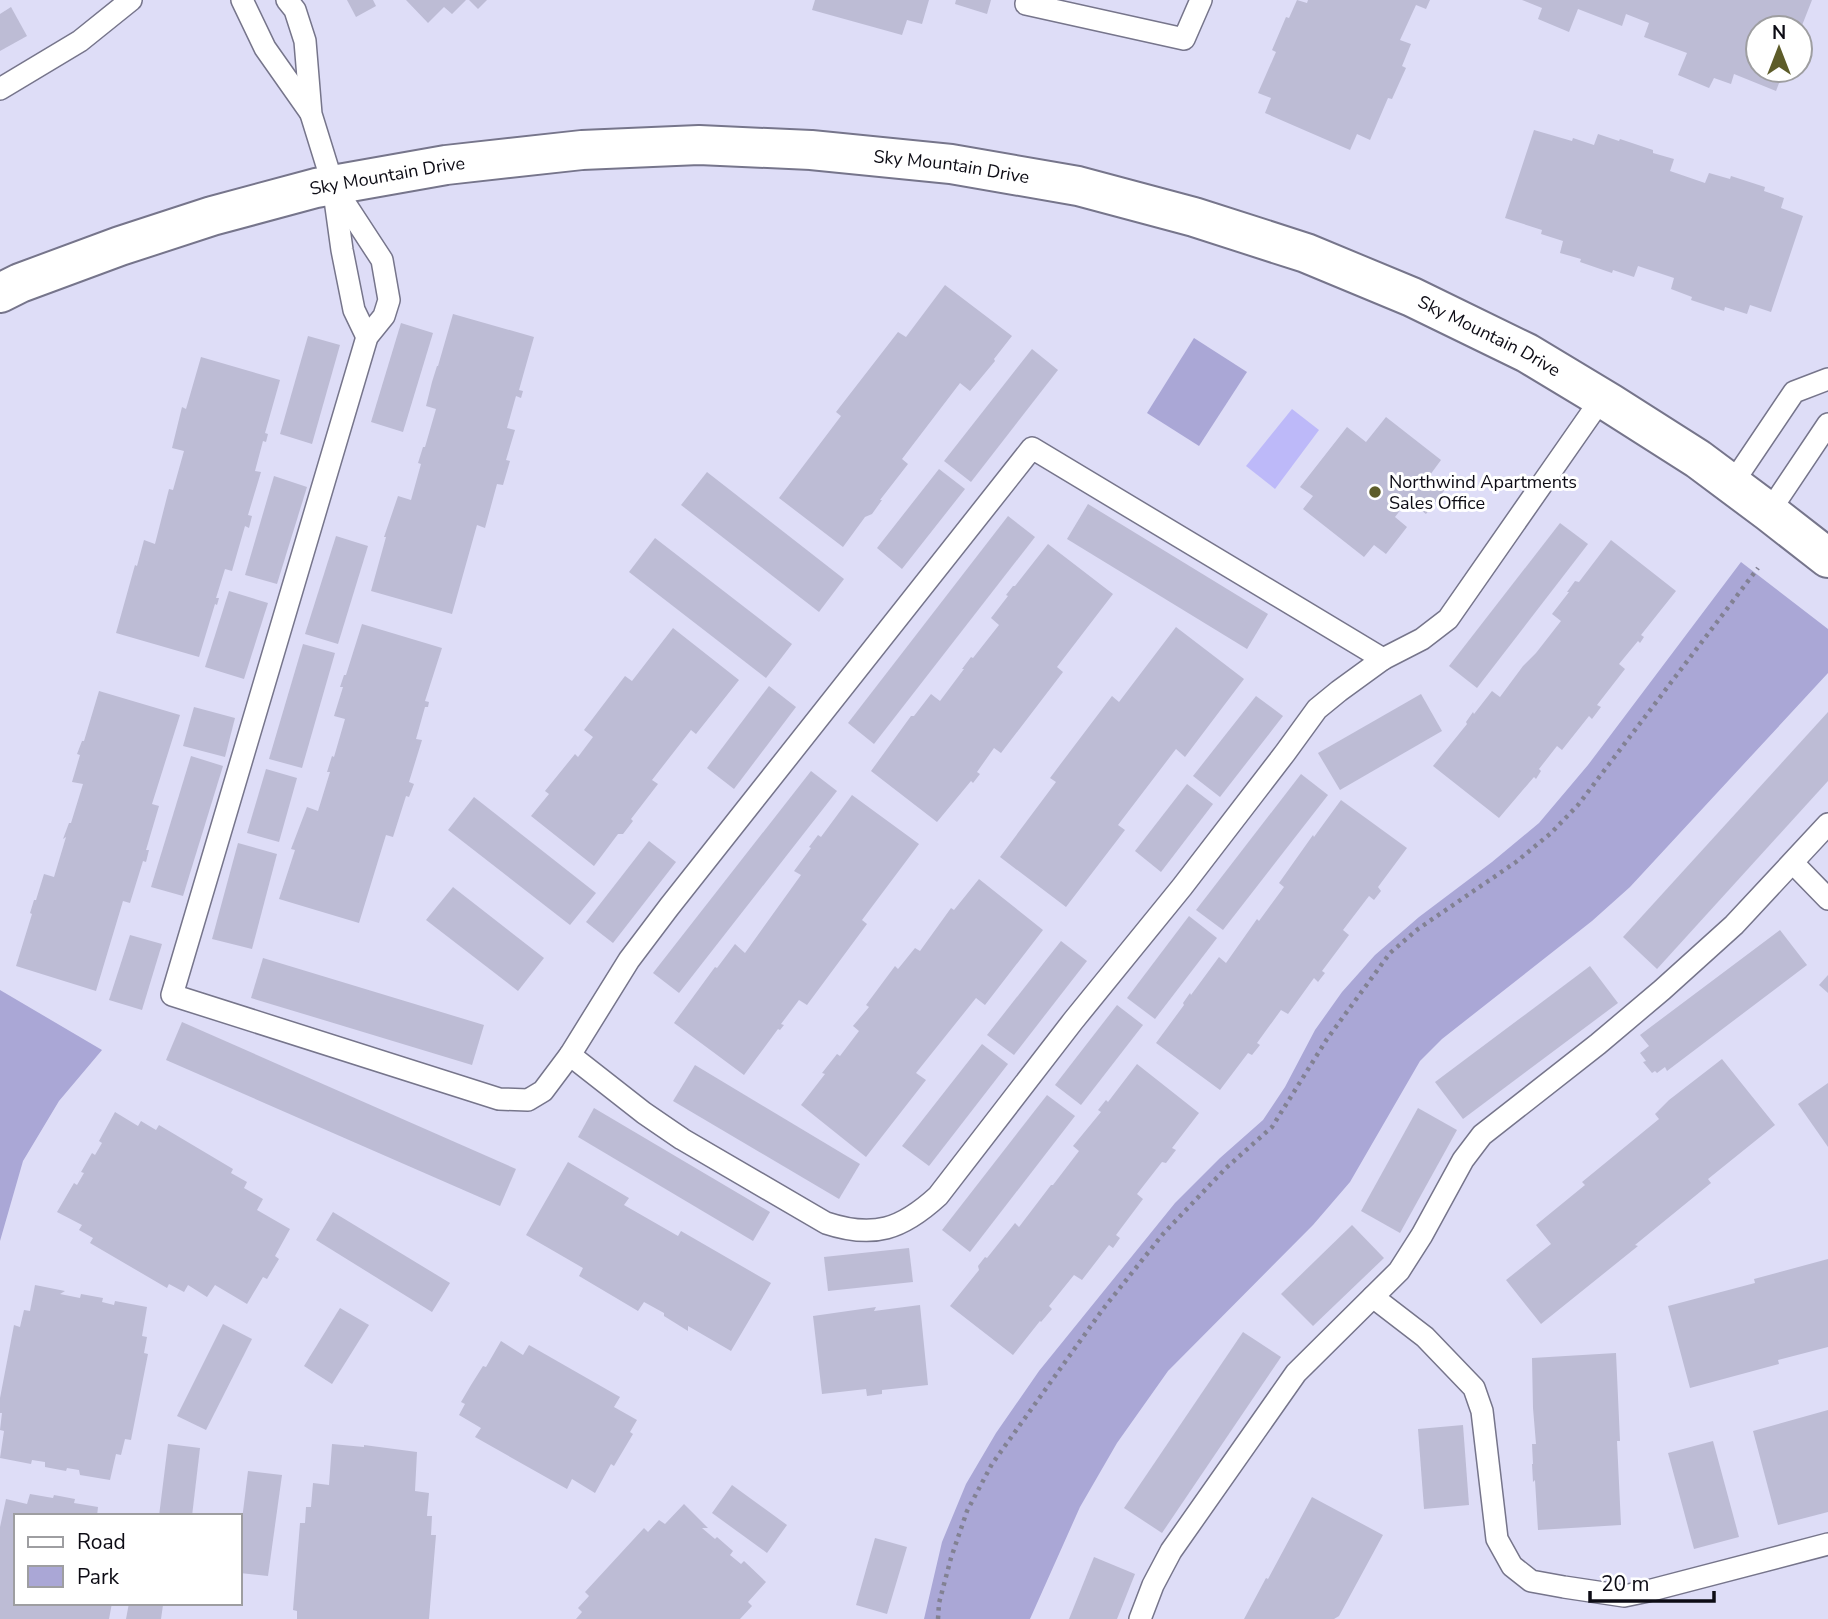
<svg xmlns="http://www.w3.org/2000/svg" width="1828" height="1619" viewBox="0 0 1828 1619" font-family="'Nunito Sans',sans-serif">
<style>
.green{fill:#aaa7d6}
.water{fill:#bdb9f9}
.building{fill:#bdbcd5}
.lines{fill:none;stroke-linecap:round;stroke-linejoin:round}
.service-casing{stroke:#76758b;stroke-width:24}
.tertiary-casing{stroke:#76758b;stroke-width:42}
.path{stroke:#828193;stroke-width:4.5;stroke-dasharray:3.5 5;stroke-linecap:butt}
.service{stroke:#fff;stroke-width:21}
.tertiary{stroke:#fff;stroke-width:38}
.poi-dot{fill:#5d5c29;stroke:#fff;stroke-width:2.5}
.labels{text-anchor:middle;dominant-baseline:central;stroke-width:6;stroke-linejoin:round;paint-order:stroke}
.street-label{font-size:18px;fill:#0d0c15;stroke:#fff}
.poi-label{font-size:18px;fill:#0d0c15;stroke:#fff;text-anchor:start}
</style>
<rect width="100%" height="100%" fill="#deddf7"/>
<g class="green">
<path d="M1194,338L1247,372L1199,446L1147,413Z"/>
<path d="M1741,562L1828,629V673L1630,887L1592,921L1442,1039L1420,1061L1350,1182L1313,1225L1168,1371L1117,1443L1080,1507L1030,1619H924L942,1542L966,1484L996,1433L1039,1371L1175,1203L1220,1158L1263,1120L1285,1087L1315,1030L1342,992L1375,955L1419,917L1492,862L1539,823L1588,765Z"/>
<path d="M0,990L102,1050L59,1101L23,1161L0,1241Z"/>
</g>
<path class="water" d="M1292,409L1319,430L1275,489L1246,466Z"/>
<g class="building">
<path d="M347,0H373L376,6L356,17Z"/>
<path d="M406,0H466L452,14L444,7L428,23Z"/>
<path d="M469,0H487L478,9Z"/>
<path d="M815,0H929L922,24L907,20L902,35L812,10Z"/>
<path d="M956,0H991L987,14L955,4Z"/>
<path d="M1297,0L1307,3L1308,0H1430L1426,9L1416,5L1400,40L1411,44L1402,66L1406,68L1392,99L1388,98L1370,140L1357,134L1350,150L1265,113L1271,98L1258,93L1276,52L1272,50L1286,17L1289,18Z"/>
<path d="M1522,0H1812L1801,28H1758V70H1784L1776,91L1734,74L1731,84L1714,78L1709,88L1678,75L1687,53L1644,37L1649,23L1626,14L1622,26L1578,9L1569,32L1538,19L1542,8Z"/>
<path d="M11,7L27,36L0,51V14Z"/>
<path d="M1534,130L1572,141L1573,138L1594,145L1598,134L1619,141L1620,139L1653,150V153L1674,159L1670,171L1705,183L1709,173L1730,179L1731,176L1765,187L1764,191L1784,198L1781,208L1803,216L1771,312L1750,305L1747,314L1725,307L1724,311L1691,300L1692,297L1671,289L1674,278L1638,266L1634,277L1613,270L1612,273L1580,262L1581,259L1560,253L1563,241L1541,234L1542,230L1505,218Z"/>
<path d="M945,285L1012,336L994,359L995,361L970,391L960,383L902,459L908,464L880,500H882L872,514L865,517L843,547L779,498L841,416L836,412L898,332L906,337Z"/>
<path d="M453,314L534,337L519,390L523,391L521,398L516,396L507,428L515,430L506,460L510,461L503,485L497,484L485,528L477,525L452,614L371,591L386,537H384L398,496L411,500L421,464L418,463L423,447H425L436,409L426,406L432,382L437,366H438Z"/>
<path d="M401,323L433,333L403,432L371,422Z"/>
<path d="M308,336L340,345L312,444L280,434Z"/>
<path d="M1032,349L1058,370L971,482L944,461Z"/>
<path d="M201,357L280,380L265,433L268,434L266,442L263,441L255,471L261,472L248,515L252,516L249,528L245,526L232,571L225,569L216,598H219L217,605L215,604L199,657L116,633L135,565L137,566L144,540L155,544L169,489L173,490L184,451L172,448L182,407L186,409Z"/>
<path d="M1386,417L1441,460L1430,475L1447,487L1426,514L1408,500L1395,517L1407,527L1386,554L1374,545L1364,557L1303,509L1313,496L1300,487L1347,427L1366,442Z"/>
<path d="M939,469L965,489L902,569L877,548Z"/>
<path d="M707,472L844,579L819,612L681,505Z"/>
<path d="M274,476L307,487L277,584L245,575Z"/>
<path d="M1088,504L1268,614L1247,649L1067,539Z"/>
<path d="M1008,516L1035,537L874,744L848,723Z"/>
<path d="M1560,523L1588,544L1477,688L1449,666Z"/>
<path d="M336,536L368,546L338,644L305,634Z"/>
<path d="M655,538L792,644L766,678L629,572Z"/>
<path d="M1611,540L1676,591L1641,635L1644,637L1640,643L1638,641L1619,664L1625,669L1597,705L1601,707L1592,719L1589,716L1562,750L1557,746L1539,769L1541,771L1536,779L1534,777L1499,818L1433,766L1467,724L1466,722L1473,712L1474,714L1492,691L1500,697L1523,666L1536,653L1561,621L1552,614L1569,592H1567L1575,581L1579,582Z"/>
<path d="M1048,544L1113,594L1057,667L1063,672L1001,753L994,748L977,772L980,774L973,783L971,781L937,822L871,771L911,716H914L931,694L940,701L964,669H962L971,657L973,658L999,625L991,618L1008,596L1006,595L1013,586H1015Z"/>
<path d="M229,591L268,603L244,679L205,667Z"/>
<path d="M362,624L442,648L425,701L429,702L428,707H425L416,739L422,740L409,782L414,784L409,797L406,796L393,837L386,835L359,923L279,899L295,850L291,849L307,807L318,811L330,772H327L332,756L334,757L345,719L334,716L343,687H340L344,675H346Z"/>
<path d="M1176,627L1244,679L1185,757L1176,749L1118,825L1125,830L1066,907L1000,857L1056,782L1050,778L1112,696L1119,702Z"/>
<path d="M673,628L739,680L696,734L691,730L652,780L658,784L631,819L633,821L623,834H618L594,866L531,816L549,794L545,791L575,754L578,757L593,737L584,730L625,676L632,681Z"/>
<path d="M303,644L335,653L302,768L269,759Z"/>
<path d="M769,686L796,707L734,789L707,768Z"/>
<path d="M99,691L180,715L152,804L159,806L146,850H149L146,862L143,861L130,903L123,901L96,991L16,966L32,914L30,913L34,900H36L44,874L54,877L66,837L63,839L69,823H71L83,784L72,782L80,755L77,754L82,741H84Z"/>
<path d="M1421,694L1442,731L1340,790L1318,753Z"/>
<path d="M1256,696L1283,716L1220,797L1193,776Z"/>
<path d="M194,707L235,718L225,757L183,746Z"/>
<path d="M1828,712V781L1657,969L1623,937Z"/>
<path d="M191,756L223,766L183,896L151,887Z"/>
<path d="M266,769L297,778L279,842L247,833Z"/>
<path d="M811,771L837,791L679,993L653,973Z"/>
<path d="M1301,774L1328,795L1223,930L1196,910Z"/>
<path d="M1187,784L1213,804L1161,872L1135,851Z"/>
<path d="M852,795L919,844L862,920L867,924L807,1005L799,1000L781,1024L784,1025L780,1030L778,1029L744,1075L674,1023L715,967L717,968L735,944L745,953L801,875L794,871L811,848L809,847L818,835L821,837Z"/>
<path d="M474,797L596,893L570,925L448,830Z"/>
<path d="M1341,800L1407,848L1378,887L1381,891L1374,900L1369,896L1343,930L1349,935L1322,971L1325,973L1318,982L1314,978L1288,1014L1281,1010L1257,1043L1260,1045L1252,1055L1248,1053L1220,1090L1156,1043L1184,1005L1183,1003L1190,993L1191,995L1219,957L1226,963L1257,919L1259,921L1284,887L1279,883L1313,835L1314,837Z"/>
<path d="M649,841L676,862L613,943L586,922Z"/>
<path d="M238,843L277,854L252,949L212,939Z"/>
<path d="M979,879L1043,930L985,1005L976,998L916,1073L926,1080L866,1157L801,1105L825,1074L822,1073L837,1054L840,1056L859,1031L853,1026L869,1007L866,1005L895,966L898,969L915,948L920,951L951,908L954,910Z"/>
<path d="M453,887L544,958L518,991L426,920Z"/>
<path d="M1189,916L1217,938L1155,1019L1127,998Z"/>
<path d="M1780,930L1807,965L1667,1071L1665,1067L1657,1073L1655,1071L1652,1073L1643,1062L1646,1061L1640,1053L1649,1046L1640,1035Z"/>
<path d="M130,935L162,944L142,1010L109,1000Z"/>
<path d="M1061,941L1087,961L1014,1055L987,1035Z"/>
<path d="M263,958L484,1025L472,1065L251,998Z"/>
<path d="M1590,966L1618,1003L1463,1119L1435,1082Z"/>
<path d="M1828,975V993L1819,985Z"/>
<path d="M1117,1005L1143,1025L1081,1105L1055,1085Z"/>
<path d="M182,1022L516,1169L500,1206L166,1060Z"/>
<path d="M982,1044L1008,1064L929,1166L902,1146Z"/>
<path d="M1722,1059L1775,1125L1708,1179L1711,1183L1635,1245L1638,1246L1541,1324L1506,1280L1551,1244L1536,1225L1585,1185L1582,1182L1659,1119L1655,1114L1669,1100Z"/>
<path d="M1137,1064L1199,1113L1172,1148L1176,1150L1166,1163L1162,1162L1137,1194L1143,1199L1116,1235L1120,1238L1113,1248L1109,1245L1082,1280L1074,1275L1049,1306L1052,1309L1041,1322L1040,1321L1013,1355L950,1306L979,1270L978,1266L985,1257L987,1258L1015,1223L1019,1227L1051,1185H1053L1079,1151L1073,1146L1101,1112L1098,1110L1106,1100L1108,1102Z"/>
<path d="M695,1065L860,1164L839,1199L673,1101Z"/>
<path d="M1828,1083V1147L1798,1104Z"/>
<path d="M1047,1095L1075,1116L970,1252L942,1230Z"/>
<path d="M594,1108L770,1212L753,1241L578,1137Z"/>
<path d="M1418,1108L1457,1130L1400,1233L1361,1211Z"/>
<path d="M115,1112L138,1126L141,1121L156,1130L159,1125L233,1169L231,1173L247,1182L244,1188L263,1199L257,1210L290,1229L275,1256L279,1259L267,1279L263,1277L247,1304L215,1285L207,1297L188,1285L184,1292L169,1284L167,1288L90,1243L93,1238L79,1230L82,1225L57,1212L74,1183L77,1185L84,1173L81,1172L92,1153L95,1155L102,1143L99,1141Z"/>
<path d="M568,1162L629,1198L624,1205L678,1236L681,1231L771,1283L731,1351L688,1326V1331L664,1316V1313L644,1302L638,1311L579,1276L583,1268L526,1235Z"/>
<path d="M333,1212L450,1283L432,1312L316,1240Z"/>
<path d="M1352,1225L1384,1258L1313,1326L1281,1294Z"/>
<path d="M909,1248L913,1282L828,1291L824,1257Z"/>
<path d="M1828,1259V1347L1778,1360L1779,1364L1690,1388L1668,1306L1755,1283L1754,1279Z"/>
<path d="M35,1285L65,1291L60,1294L80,1298L81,1294L103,1298L102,1302L114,1305L115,1301L147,1307L142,1336L147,1337L144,1353L148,1354L131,1440L125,1439L121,1455L116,1454L110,1480L80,1475L79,1470L67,1468L66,1471L45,1467V1462L32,1460L31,1464L0,1458L4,1431L0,1430L2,1413H0V1398L14,1325L20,1327L24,1310L30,1311Z"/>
<path d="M920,1305L928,1385L882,1390V1394L867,1396L866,1389L822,1394L813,1316L876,1307L874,1311Z"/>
<path d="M340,1308L369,1325L332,1384L304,1366Z"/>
<path d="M223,1324L252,1339L206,1430L177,1416Z"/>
<path d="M1243,1332L1281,1357L1162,1533L1124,1508Z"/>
<path d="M501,1341L523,1355L529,1345L620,1397L614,1407L637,1420L630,1432L633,1434L614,1466L611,1464L595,1493L572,1479L567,1489L475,1437L481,1428L459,1415L465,1404L461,1402L471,1385L483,1366L486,1367Z"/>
<path d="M1616,1353L1620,1441H1617L1621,1525L1538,1530L1535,1480L1533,1482L1532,1464H1533L1532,1444H1536L1533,1408L1532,1358Z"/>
<path d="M1828,1410V1512L1778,1525L1753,1431Z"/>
<path d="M1463,1425L1469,1505L1424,1509L1418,1429Z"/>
<path d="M1713,1441L1739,1537L1694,1549L1668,1453Z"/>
<path d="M168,1444L200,1448L192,1516H159Z"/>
<path d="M332,1444L364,1447V1445L417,1452L415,1491L429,1493L427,1516H432L431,1535H436L429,1619H297V1611L293,1610L300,1523H305L306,1507H311L313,1483L329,1485Z"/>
<path d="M248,1471L282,1475L268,1576L240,1573V1536Z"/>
<path d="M732,1485L787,1525L767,1553L712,1513Z"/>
<path d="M30,1494L53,1498L54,1495L75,1499L74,1503L98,1507L97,1516H16V1603H112L109,1619H0V1527L6,1499L27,1504Z"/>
<path d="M1312,1497L1383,1535L1339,1616L1334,1619H1244L1266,1578L1268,1579Z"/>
<path d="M684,1504L708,1528H702L715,1539L717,1537L733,1551L730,1555L741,1564L744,1561L766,1582L748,1602L752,1606L740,1619H576L582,1612L578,1608L589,1596L585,1592L644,1528L648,1532L659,1520L665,1524Z"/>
<path d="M875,1538L907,1547L887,1614L856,1605Z"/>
<path d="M1094,1557L1135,1574L1117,1619H1069Z"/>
<path d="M129,1603L163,1605L161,1619H126Z"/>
</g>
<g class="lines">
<defs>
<g id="service">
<path d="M242,0L265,48L310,112"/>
<path d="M287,0L295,10L305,41L311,114L333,185L342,250L354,310L367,337"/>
<path d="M1027,0L1026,4L1184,39L1201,0"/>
<path d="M0,89L80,41L131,0"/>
<path d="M333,185L382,260L389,300L384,316L367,337L172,995L499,1099L528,1100L543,1091L570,1055L629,960L669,907L1032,448L1383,659"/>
<path d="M1732,484L1794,392L1828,379"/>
<path d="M1769,512L1828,424"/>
<path d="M1793,863L1828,899"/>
<path d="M570,1055L644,1113L682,1139L826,1223C874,1239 902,1229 938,1196L1073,1021L1182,887L1285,753L1317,709L1339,691L1383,659L1422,639L1448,619L1602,398"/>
<path d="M1373,1297L1425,1337L1474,1388L1482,1411L1497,1539L1512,1566L1531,1581L1564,1587L1624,1596L1648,1591L1828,1544"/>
<path d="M1140,1619L1153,1585L1171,1551L1296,1373L1399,1271L1422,1235L1463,1160L1482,1135L1598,1044L1662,990L1734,925L1828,824"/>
</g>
<g id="tertiary">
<path id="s1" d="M0,293L20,283L120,246L212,216L316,188L446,165L582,150L699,145L811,150L951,164L1078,186L1194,217L1306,253L1412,297L1527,353L1610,403L1698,459L1769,512L1828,558"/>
</g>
</defs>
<use href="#service" class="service-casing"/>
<use href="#tertiary" class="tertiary-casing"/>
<path class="path" d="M938,1619L939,1603L951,1558L967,1511L992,1464L1103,1309L1163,1234L1226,1168L1272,1127L1327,1039L1390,953L1418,929L1516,862L1551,833L1578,805L1758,568"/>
<use href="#service" class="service"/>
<use href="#tertiary" class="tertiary"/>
</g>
<circle class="poi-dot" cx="1375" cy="492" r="7"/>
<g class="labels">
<g class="street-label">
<text stroke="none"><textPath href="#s1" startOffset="973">Sky Mountain Drive</textPath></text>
<text stroke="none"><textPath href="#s1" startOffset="406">Sky Mountain Drive</textPath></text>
<text stroke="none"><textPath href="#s1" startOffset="1540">Sky Mountain Drive</textPath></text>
</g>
<g class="poi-label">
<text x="1389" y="482">Northwind Apartments<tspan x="1389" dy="21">Sales Office</tspan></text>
</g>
</g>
<rect x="14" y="1514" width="228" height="91" fill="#ffffff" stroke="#9e9ea1" stroke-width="2"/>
<rect x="28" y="1537" width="35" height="10" fill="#ffffff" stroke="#9e9ea1" stroke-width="2"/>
<text x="77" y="1549" font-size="21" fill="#0d0c15">Road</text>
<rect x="28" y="1566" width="35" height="21" fill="#aaa7d6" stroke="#9e9ea1" stroke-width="2"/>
<text x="77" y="1584" font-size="21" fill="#0d0c15">Park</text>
<g transform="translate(1779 49)"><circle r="33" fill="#ffffff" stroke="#9e9ea1" stroke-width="2"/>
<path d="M0-5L12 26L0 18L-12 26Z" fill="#5d5c29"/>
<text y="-10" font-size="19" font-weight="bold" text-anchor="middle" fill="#0d0c15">N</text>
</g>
<path d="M1590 1591v10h124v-10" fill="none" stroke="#0d0c15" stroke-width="3.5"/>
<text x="1601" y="1591" font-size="21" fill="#0d0c15" stroke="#ffffff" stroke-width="5" paint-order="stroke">20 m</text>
</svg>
